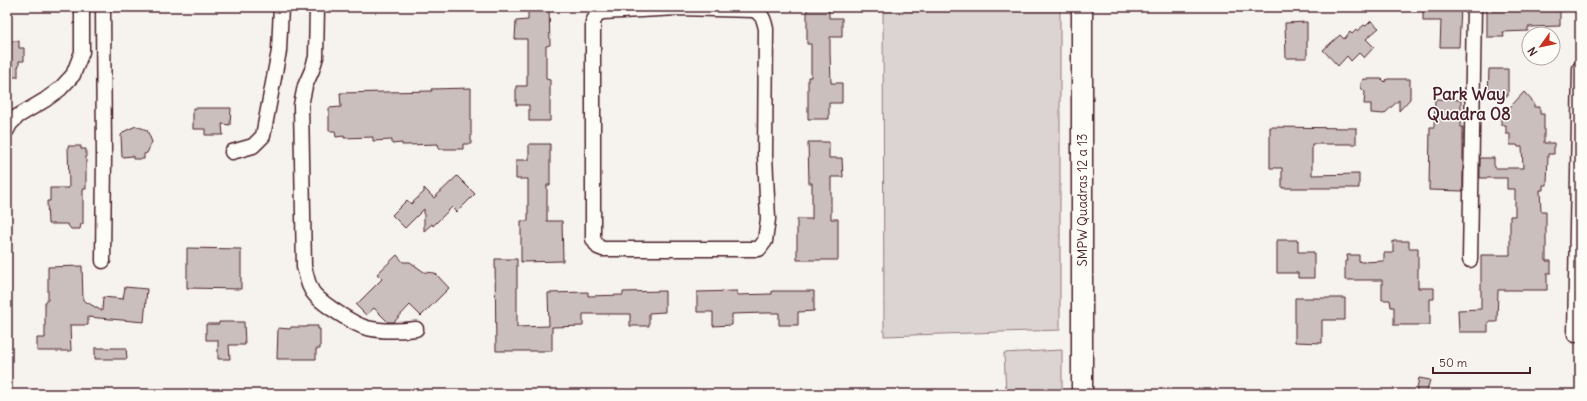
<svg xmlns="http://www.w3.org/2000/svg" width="1587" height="401" viewBox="0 0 1587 401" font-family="Delius,sans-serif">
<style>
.green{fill:#dcd4d2;stroke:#937a7e}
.building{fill:#cbbfbe;stroke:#4a1f2b}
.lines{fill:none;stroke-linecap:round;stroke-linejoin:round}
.street-casing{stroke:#4a1f2b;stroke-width:17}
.secondary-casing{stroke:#4a1f2b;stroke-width:23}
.street{stroke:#fdfcf7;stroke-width:14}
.secondary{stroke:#fdfcf7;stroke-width:20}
.labels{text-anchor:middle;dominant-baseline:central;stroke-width:3;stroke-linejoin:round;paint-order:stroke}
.street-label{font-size:13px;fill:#4a1f2b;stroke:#fdfcf7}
.district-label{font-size:17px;font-weight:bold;fill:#4a1f2b;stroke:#fdfcf7}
</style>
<rect width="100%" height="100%" fill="#f6f3ef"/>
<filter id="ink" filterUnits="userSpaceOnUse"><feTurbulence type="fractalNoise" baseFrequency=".025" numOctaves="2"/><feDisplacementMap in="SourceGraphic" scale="8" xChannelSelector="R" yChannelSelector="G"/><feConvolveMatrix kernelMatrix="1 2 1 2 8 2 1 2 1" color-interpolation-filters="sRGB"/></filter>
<g filter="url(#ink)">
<g class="green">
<path d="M883,7H1060V330L884,336Z"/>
<path d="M1062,350V394H1006L1004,353Z"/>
</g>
<g class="building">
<path d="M528,7H549L550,45L546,46V79L550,80V121H529V105H516V86H527V39H515L516,21L528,20Z"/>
<path d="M807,7H829V18H842V37H830V52L831,83H842V103H829V119H808V77H811V44H807Z"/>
<path d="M1423,7H1461L1459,47H1440L1441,21H1423Z"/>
<path d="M1487,7H1554V11H1560V26L1528,27V31L1503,32L1504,37H1487Z"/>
<path d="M1371,21L1379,28L1366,39L1374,47L1364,58L1359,53L1351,61L1347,56L1338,66L1323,50L1340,35L1344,39L1350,32L1352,34L1356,30L1357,31L1364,25L1366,26Z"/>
<path d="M1307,22V58H1286L1285,23Z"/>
<path d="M7,41H19V48H24V61H19V66H18V77H7Z"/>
<path d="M1489,69H1508V96H1488Z"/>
<path d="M1364,79H1382L1385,82L1387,79H1410V99L1399,111V100L1384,114L1371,113V104H1364L1365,92L1361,88V83Z"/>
<path d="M471,88V144H463V149H439L438,144L407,145H402V143L392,144V140L373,141V137L344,138V136L336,137L335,131H329V108L341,107L340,93L432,91L431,89Z"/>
<path d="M1524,92L1534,103V107H1540V114H1544V143H1554V154H1548L1547,185H1543V190H1540L1541,211H1546V261H1551V273H1547V290H1498L1497,322H1488V332H1459L1458,310L1481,309V255H1510V216H1515V189H1507V178H1480V158H1494V168H1523L1522,147H1518L1517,145H1510V134H1506V125H1501V117Z"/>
<path d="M1435,99L1461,100V127H1463V191L1429,190L1430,127H1434Z"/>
<path d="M193,108H231L230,125L222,124L223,135H205V129H193Z"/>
<path d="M136,126L147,130L152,142L147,153L144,154V159H133V156L122,157L121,135L125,131Z"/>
<path d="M1270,127L1356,128V144H1312V175L1359,174V188H1282V168H1270Z"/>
<path d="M808,142H829V158H842L843,177H831V219H838V260H797V219H812V183H809Z"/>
<path d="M529,144H550V185H547V221H562L563,261L521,262V221H528V179H516V160H529Z"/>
<path d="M68,146H81V149H86V189H83V224H81L80,229H71L67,224H48L47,201H50V188H69Z"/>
<path d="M457,176L475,194L457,212L452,207L433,226L432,224L424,231V209L405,228L392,215L407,200L411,204L424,192V188L434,198Z"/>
<path d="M1277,240H1298V252H1314V278H1298V273H1277Z"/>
<path d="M1393,241H1409V248H1418V288H1434V299H1430V325H1394V307H1391L1390,300H1382V280H1345V261H1348L1347,255H1359V261L1361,262L1384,261V253H1393Z"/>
<path d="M187,248L241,249V289L187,288Z"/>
<path d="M397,255L403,262H410L424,272L435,273L449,288L421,316L410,305L394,322H388L374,308L366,315L356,305L382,279L377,274Z"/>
<path d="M495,259H517V327L549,326L548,293L588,292V296L623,295V292L665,291V312L649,313V326H630V314H583V326L552,327V351H496Z"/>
<path d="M82,266L83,300L102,311L103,297L123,299L125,287L147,289L144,322L88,317V325H70L71,351H37V338H45V302L48,300V267Z"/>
<path d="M737,291V295L772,294V291H814V311L798,312V325H779V313H765L732,314V325L713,326V312H697V292Z"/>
<path d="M1295,298H1345V320H1322V343L1295,342Z"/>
<path d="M219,322H244L245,345H229L230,359H218V340H206V324H219Z"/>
<path d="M308,326H318V329H320V349H316V359H277L278,328L290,329L291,327H306Z"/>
<path d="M95,348H126L127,359H95Z"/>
<path d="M1419,378L1430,380L1426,394H1416Z"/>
</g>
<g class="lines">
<defs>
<g id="street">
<path d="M317,7L316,57L312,70L305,86L301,105L304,267C307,276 308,288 315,295C324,305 355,325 367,328C384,332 400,331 416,329"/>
<path d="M678,8L754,10C763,15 764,20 766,29L765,155L768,219L765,241L759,249H603L598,247L593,239V22L598,13L603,12Z"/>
<path d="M7,130L10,124L18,116L45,100L60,89L73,75L82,52V7"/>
<path d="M232,152L253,146L263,136L279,51L281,7"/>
<path d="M1470,260L1474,7"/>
<path d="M103,261L104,156L103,7"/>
<path d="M1575,335L1580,68"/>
</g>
<path id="secondary" d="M1082,7V394"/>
</defs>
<use href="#street" class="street-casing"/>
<use href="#secondary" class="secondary-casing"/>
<use href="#street" class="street"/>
<use href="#secondary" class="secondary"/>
</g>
</g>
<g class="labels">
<g class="street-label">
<text transform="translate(1082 200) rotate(-90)">SMPW Quadras 12 a 13</text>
</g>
<g class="district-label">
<text x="1469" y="94">Park Way<tspan x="1469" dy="20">Quadra 08</tspan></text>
</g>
</g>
<rect width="1587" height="401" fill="none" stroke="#fdfcf7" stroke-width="24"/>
<rect x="12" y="12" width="1563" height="377" fill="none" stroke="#4a1f2b" stroke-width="1.5" filter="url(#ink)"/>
<g transform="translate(1541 46) rotate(237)"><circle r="19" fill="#fdfcf7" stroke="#b5a4a5"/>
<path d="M0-3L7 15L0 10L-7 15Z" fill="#c8321e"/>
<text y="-6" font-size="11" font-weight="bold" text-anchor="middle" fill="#4a1f2b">N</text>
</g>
<path d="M1433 367v6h97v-6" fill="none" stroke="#4a1f2b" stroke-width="2"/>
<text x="1439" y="367" font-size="12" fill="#4a1f2b" stroke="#fdfcf7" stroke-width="3" paint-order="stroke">50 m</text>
</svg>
